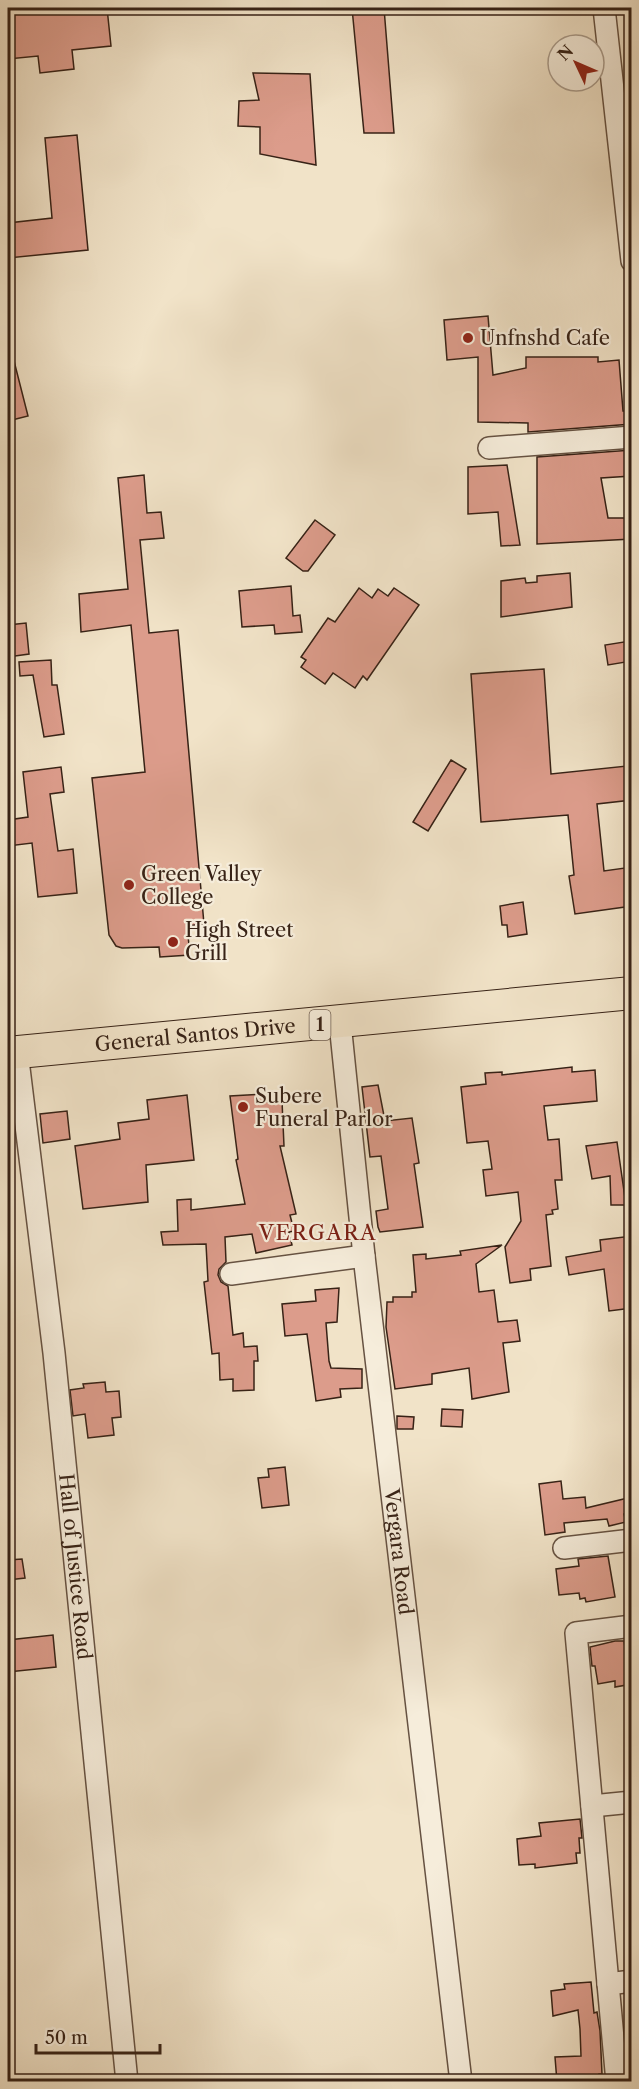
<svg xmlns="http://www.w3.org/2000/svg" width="639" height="2089" viewBox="0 0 639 2089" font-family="'Libre Caslon Text',serif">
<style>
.building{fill:#dc9c8b;stroke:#372216;stroke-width:1.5}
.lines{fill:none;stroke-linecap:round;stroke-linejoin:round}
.minor-casing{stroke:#665242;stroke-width:24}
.highway-casing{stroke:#372216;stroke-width:34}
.minor{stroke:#f6eddb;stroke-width:21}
.highway{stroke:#f1e3c8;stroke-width:32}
.poi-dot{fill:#8f2418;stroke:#f6eddb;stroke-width:2}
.labels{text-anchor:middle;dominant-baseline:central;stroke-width:4.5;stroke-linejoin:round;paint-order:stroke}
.shield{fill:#f6eddb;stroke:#705f51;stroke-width:1.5}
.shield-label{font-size:18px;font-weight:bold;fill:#372216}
.poi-label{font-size:20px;fill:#372216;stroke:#f6eddb;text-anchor:start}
.street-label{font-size:20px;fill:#372216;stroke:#f6eddb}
.neighbourhood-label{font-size:21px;letter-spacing:1.5px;fill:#7a1f14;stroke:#f6eddb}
</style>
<rect width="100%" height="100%" fill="#f1e3c8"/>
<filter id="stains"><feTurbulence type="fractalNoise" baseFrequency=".00333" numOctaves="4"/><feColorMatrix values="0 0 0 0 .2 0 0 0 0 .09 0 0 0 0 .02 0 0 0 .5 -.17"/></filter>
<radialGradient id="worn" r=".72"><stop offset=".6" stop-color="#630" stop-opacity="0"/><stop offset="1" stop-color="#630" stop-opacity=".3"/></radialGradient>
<g class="building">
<path d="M8,8H107L111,46L72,50L74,69L40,73L38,56L8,59Z"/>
<path d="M352,8H384L394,133H364Z"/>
<path d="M253,73L310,74L316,165L260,154V127L238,126L239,101L259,100Z"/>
<path d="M77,135L88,250L8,258V223L52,218L45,138Z"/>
<path d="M488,316L493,375L526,368V357H598V362L619,360L623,411H630L632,424L528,432V423L478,422V357L447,360L444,320Z"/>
<path d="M8,353H12L28,416L8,421Z"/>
<path d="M632,450V476L601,478L608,518H632V539L537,544V457Z"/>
<path d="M507,465L520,545L501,546L498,512L468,514V467Z"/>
<path d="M144,475L147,513L161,512L164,538L140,540L149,633L178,630L204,924L187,926L190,955L160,957L159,947L122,948L116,946L109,935L92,778L145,772L131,625L81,632L79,594L128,589L118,478Z"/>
<path d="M315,520L335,535L308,571H303L286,558Z"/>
<path d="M570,573L572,607L501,617V581L525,578L526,583L537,582V576Z"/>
<path d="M291,586L293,616L300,615L302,632L275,634L274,625L242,627L239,591Z"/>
<path d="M359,588L372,598L378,589L388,596L394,588L419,605L367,680L363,676L355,688L333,673L325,684L301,667L306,660L301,657L328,618L335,622Z"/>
<path d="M26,623L29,654L8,657V625Z"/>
<path d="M630,641L632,661L608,665L605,645Z"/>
<path d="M51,660L52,685H57L64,734L44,737L33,675L20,676L19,662Z"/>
<path d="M544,669L551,774L627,766V772L632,771V800L597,804L604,871L632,867V906L575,914L569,876L574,875L568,815L481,822L471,674Z"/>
<path d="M451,760L466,769L428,831L413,822Z"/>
<path d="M61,767L64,792L50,794L58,851L73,849L77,893L38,897L32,843L8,846V820L28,817L23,772Z"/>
<path d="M523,902L527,934L508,937L507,925H502L500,906Z"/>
<path d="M572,1067V1072L595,1070L597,1101L544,1106L548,1140L559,1139L562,1180H555L558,1209L552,1210L553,1214L546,1215L551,1266L530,1269L531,1280L510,1283L505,1247L521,1221L518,1192L486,1196L483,1170L492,1169L488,1141L467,1143L461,1087L486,1084L485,1073L502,1072V1075Z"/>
<path d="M378,1085L385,1121L412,1118L419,1163L414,1164L423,1227L380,1232L378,1227L376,1211L388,1209L381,1156L370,1157L362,1087Z"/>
<path d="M263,1094V1102L282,1101L284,1146H280L296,1214L290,1215L294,1231L289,1232L292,1245L256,1253L252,1234L225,1237L226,1262L219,1269L218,1275L221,1282L228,1286L233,1335L243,1333L244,1347L257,1346L258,1361H254V1390L233,1391V1379L220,1380L219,1353L212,1354L204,1282L208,1281L206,1244L163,1245L161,1232L178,1231L177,1200L191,1199V1210L245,1204L236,1160L238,1159L230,1096Z"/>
<path d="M187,1095L194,1160L146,1165L148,1202L83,1209L75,1146L120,1139L118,1123L149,1119L147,1100Z"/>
<path d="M67,1111L70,1139L43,1143L40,1114Z"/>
<path d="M617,1142L626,1205H611L610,1176L592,1179L586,1146Z"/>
<path d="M632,1236V1308L609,1311L604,1269L569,1275L566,1257L601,1251L600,1240Z"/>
<path d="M502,1245L476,1264L479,1292L494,1290L498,1322L517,1320L520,1341L503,1343L509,1392L472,1399L469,1368L432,1374V1384L395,1389L386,1327L387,1302H393V1297H412V1292H416L413,1255L426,1254V1259L461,1255L460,1251Z"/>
<path d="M339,1288L337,1322L326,1323L329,1361L331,1368L362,1369V1388L340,1389L341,1397L316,1401L307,1334L285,1336L282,1304L316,1301L315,1290Z"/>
<path d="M105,1382L106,1392L119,1391L121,1417L112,1418L114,1435L88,1438L85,1414L73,1416L70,1390L84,1388L83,1384Z"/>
<path d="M442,1409L463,1410L462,1427L441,1426Z"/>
<path d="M397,1416L414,1417L413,1429H397Z"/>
<path d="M285,1467L289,1505L262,1508L258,1478L269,1477L268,1469Z"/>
<path d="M561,1481L563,1499L585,1497L586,1508L632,1497V1512L624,1514L626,1522L609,1526L607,1519L564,1523L565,1532L545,1535L539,1484Z"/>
<path d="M608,1556L615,1597L586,1602L585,1598L580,1599L579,1593L559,1595L556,1569L579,1566L578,1559Z"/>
<path d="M22,1559L25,1578L8,1580V1560Z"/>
<path d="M53,1635L56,1667L8,1672V1640Z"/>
<path d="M615,1641H624L626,1654L632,1653V1684L615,1687V1681L598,1684L595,1666H592L590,1647Z"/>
<path d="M580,1819L582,1838H579L580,1853H576L577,1863L535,1868V1864L519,1865L517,1839L541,1836L539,1823Z"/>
<path d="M591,1982L594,2013L597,2012L600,2031L602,2074H599V2082H557L555,2057L581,2056L580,2029L578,2010L553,2016L551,1991L565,1989L564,1984Z"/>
</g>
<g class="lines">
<defs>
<g id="minor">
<path d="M604,8L632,261"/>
<path d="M489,448L632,437"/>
<path id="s1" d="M340,1023L364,1256L461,2082"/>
<path id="s2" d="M17,1052L54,1353L127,2082"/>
<path d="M231,1274L364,1256"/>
<path d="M564,1548L632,1540"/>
<path d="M592,1806L632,1802"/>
<path d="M608,1984L632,1981"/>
<path d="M617,2082L576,1633L632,1626"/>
</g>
<g id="highway">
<path id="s3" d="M8,1053L632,993"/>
</g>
</defs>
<use href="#minor" class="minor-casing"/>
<use href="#highway" class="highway-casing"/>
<use href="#minor" class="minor"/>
<use href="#highway" class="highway"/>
</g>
<g class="poi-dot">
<circle cx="468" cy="338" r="6"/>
<circle cx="129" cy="885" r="6"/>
<circle cx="173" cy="942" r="6"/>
<circle cx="243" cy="1107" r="6"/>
</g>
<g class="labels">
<rect class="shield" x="309.5" y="1010" width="21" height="30" rx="4.5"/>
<g class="shield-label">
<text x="320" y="1025">1</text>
</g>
<g class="poi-label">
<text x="480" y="338">Unfnshd Cafe</text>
<text x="141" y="874">Green Valley<tspan x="141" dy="23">College</tspan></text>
<text x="185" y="930">High Street<tspan x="185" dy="23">Grill</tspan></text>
<text x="255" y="1096">Subere<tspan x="255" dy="23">Funeral Parlor</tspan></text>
</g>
<g class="street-label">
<text stroke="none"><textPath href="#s3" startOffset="188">General Santos Drive</textPath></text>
<text stroke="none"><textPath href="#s1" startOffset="532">Vergara Road</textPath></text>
<text stroke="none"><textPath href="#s2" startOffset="518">Hall of Justice Road</textPath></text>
</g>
<g class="neighbourhood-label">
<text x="318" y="1232">VERGARA</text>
</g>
</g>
<rect width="639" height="2089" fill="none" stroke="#f1e3c8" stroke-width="30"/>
<rect x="9" y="9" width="621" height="2071" fill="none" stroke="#372216" stroke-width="3"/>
<rect x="15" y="15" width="609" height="2059" fill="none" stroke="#372216" stroke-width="1.5"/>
<g transform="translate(576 63) rotate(314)"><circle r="28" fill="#f6eddb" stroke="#aa9c8c" stroke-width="1.5"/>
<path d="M0-4.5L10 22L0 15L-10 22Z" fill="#8f2418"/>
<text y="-9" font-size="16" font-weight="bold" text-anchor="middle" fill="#372216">N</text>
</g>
<path d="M36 2044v9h124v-9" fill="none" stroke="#372216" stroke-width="3"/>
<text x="45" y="2044" font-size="18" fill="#372216" stroke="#f6eddb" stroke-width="4.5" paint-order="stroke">50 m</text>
<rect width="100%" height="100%" filter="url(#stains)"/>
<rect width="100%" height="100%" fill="url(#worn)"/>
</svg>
